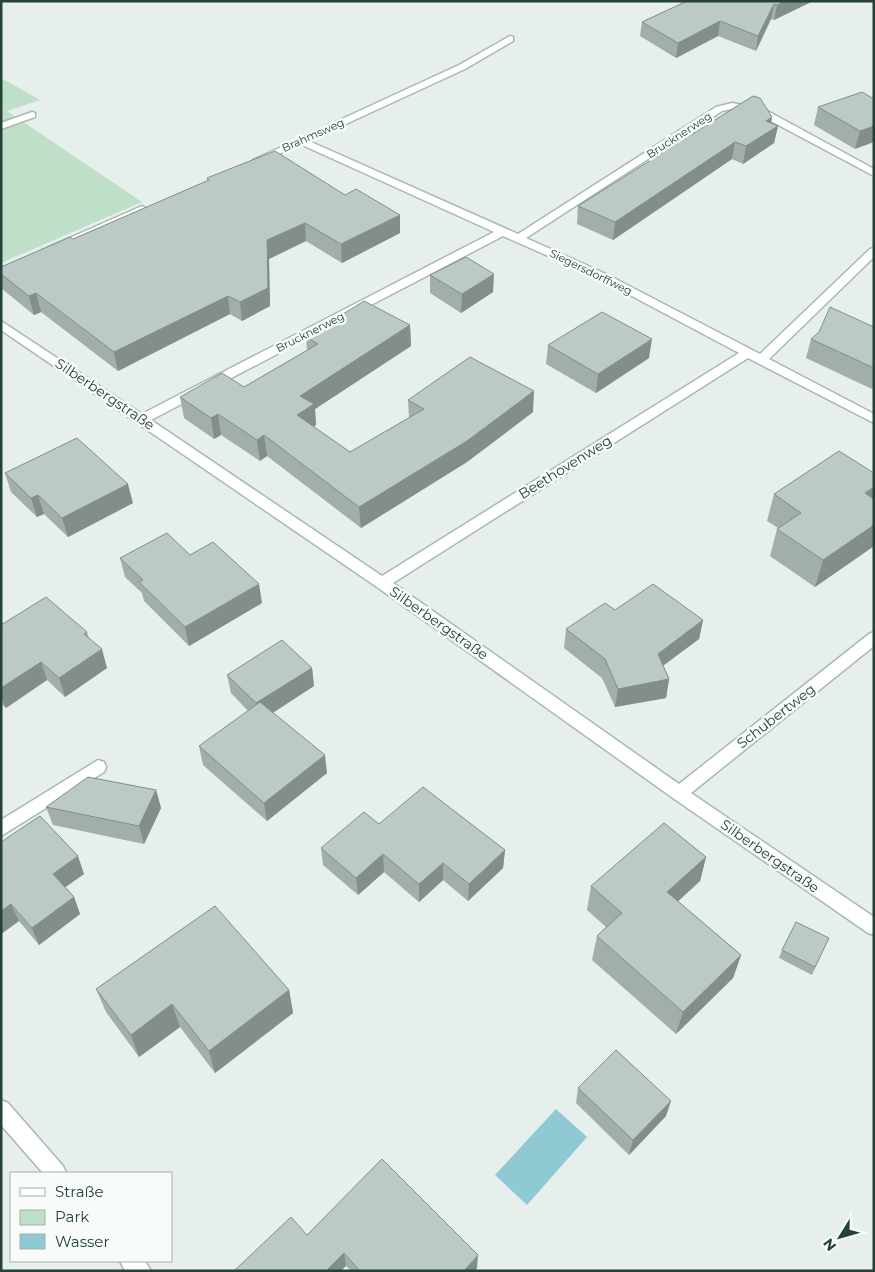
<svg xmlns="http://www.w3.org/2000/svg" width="875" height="1272" viewBox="0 0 875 1272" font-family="Montserrat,sans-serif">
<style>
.green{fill:#bfe0c8}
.water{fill:#8ec9d4}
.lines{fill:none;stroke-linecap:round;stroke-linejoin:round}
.lane-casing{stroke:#a8b8b2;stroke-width:3}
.street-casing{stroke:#a8b8b2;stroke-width:3}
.lane{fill:#fff;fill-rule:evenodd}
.street{fill:#fff;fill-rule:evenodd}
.wall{fill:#a1aea9}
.shaded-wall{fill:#838d89}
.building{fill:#bbcac4;stroke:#838d89}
.labels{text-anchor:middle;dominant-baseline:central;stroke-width:5;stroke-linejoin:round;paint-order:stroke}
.far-street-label{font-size:11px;fill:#24423a;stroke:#f7fbf9}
.street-label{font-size:14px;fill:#24423a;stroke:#f7fbf9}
</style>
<rect width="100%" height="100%" fill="#e6efeb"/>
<path class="green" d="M1,78L40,100L7,111L142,202L1,263Z"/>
<path class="water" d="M556,1109L587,1137L527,1205L495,1175Z"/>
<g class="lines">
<defs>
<g id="lane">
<path d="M32,112L35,113V117L1,129V123Z"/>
<path d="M98,760L104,762L106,767L104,772L1,836V820Z"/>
</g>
<g id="street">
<path d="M510,36L513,37V41L465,69L309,141L518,234L716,107L732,103L762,108L874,169V176L756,113L732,109L722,111L526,238L606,274L760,354L870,249L874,248V257L769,359L874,414V423L748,358L393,583L679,784L869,634L874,632V646L691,793L874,917V935L868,933L673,798L377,587L1,330V321L142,414L494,232L300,144L262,162H254L253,160L459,65ZM503,236L598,278L739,353L382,576L151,420Z"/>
<path d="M142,206L147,209L146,211L59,249H51L49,247Z"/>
<path d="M1,1100L8,1103L63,1166L66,1173H43L1,1125Z"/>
<path d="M120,1261H145L151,1271H125Z"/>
</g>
</defs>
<use href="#lane" class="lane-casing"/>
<use href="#street" class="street-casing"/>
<use href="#lane" class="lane"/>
<use href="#street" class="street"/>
</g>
<g class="wall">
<path d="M687,1H813L774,20L771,19L756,51L718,36L676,58L640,36L642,22Z"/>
<path d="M874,99L855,149L814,125L818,107Z"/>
<path d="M771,123L778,126L774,143L743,164L732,159L613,240L577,224L578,206Z"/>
<path d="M207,178L345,195L400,215V233L342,263L306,241L269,259L270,306L242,321L230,314L118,371L41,312L34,315L1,288V267L73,239L207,181Z"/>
<path d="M430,275L493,292L461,313L430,293Z"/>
<path d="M410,325L411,346L315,409L316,425L314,427L350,452L409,418L408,400L533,412L467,462L361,528L267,456L260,461L221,435L214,439L184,418L180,397L244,387L307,350L306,337Z"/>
<path d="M874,327V387L872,389L806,358L811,339Z"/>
<path d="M548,345L649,358L596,393L546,364Z"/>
<path d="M5,473L133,503L68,537L44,514L37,517L11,492Z"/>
<path d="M874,473V546L815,587L770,556L777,529L778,528L767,521L774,494Z"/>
<path d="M190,555L262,603L189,646L144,601L142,593L125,577L120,558Z"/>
<path d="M615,610L703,620L699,639L663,666L669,679L666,698L615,707L602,678L564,648L566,629Z"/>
<path d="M1,625L87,632L89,638L107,668L65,697L47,680L6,708L1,704Z"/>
<path d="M312,668L314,686L273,712L327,773L267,821L203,765L199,746L248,711L231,693L227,675Z"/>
<path d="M156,790L161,808L144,844L53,825L46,807Z"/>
<path d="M379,824L505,850L503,868L468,901L443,880L419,902L384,872L358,895L323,865L321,848Z"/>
<path d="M1,842L84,874L65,887L74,897L80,914L39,945L19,921L1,934Z"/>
<path d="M706,857L700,881L678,901L741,955L733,978L676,1034L592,960L597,936L606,927L587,910L591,886Z"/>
<path d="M829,938L812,975L779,958L782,950Z"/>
<path d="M96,989L289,990L293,1013L215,1073L180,1027L139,1057L106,1012Z"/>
<path d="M578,1088L666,1116L629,1155L576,1103Z"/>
<path d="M307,1235L477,1268L475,1271H351L346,1266Z"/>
</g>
<g class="shaded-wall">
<path d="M785,1H813L774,20L777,5Z"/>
<path d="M774,4L771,19L756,51L758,36Z"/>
<path d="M720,21L718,36L676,58L678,43Z"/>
<path d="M772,117L770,131L778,126L774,143L743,164L746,146L766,121Z"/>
<path d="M874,126V142L855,149L860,131Z"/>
<path d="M735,142L732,159L613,240L615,222Z"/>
<path d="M400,215V233L342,263L341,244Z"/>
<path d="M305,223L306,241L269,259L270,306L242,321L240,302L267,240Z"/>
<path d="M494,274L493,292L461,313L462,294Z"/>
<path d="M36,293L41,312L34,315L29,296Z"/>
<path d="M228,296L230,314L118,371L114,352Z"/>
<path d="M410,325L411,346L315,409L316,425L299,436L297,415L300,396Z"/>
<path d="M652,339L649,358L596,393L598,374Z"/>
<path d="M534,391L533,412L467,462L361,528L359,507Z"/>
<path d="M218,414L221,435L214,439L211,418Z"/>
<path d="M264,435L267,456L260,461L257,440Z"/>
<path d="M128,484L133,503L68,537L62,518Z"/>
<path d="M874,487V508L865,493Z"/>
<path d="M38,495L44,514L37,517L31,498Z"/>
<path d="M874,525V546L815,587L823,560Z"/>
<path d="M259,584L262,603L189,646L185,627Z"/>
<path d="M703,620L699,639L654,672L658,654Z"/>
<path d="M102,649L107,668L65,697L59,678Z"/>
<path d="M41,662L47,680L6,708L1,697V688Z"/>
<path d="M312,668L314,686L259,722L256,703Z"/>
<path d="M669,679L666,698L615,707L618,689Z"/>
<path d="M325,755L327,773L267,821L264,803Z"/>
<path d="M156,790L161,808L144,844L139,826Z"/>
<path d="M505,850L503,868L468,901L469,884Z"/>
<path d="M383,854L384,872L358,895L356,878Z"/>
<path d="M78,856L84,874L60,891L53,874Z"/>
<path d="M706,857L700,881L661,917L667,892Z"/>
<path d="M443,863V880L419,902V884Z"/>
<path d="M74,897L80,914L39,945L32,928Z"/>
<path d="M11,904L19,921L1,934V911Z"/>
<path d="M741,955L733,978L676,1034L683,1012Z"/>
<path d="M289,990L293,1013L215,1073L209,1051Z"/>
<path d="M172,1004L180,1027L139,1057L131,1035Z"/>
<path d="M671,1101L666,1116L629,1155L633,1140Z"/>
<path d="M344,1253L346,1266L341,1271H326Z"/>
<path d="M478,1255L477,1268L475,1271H464Z"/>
</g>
<g class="building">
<path d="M687,1H785L777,5L774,4L758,36L720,21L678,43L642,22Z"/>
<path d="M862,92L874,99V126L860,131L818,107Z"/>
<path d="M753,96L760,98L772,117L766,121L778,126L746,146L735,142L615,222L578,206Z"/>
<path d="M275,151L345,195L356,189L400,215L341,244L305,223L267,240L268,288L240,302L228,296L114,352L36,293L29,296L1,274V267L70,237L73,239L209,180L207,178Z"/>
<path d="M466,257L494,274L462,294L430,275Z"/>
<path d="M364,301L410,325L300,396L314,404L297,415L350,452L424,409L408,400L470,357L534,391L467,441L359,507L264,435L257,440L218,414L211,418L180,397L222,373L244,387L318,344L306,337Z"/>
<path d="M830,307L874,327V368L811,339L819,332Z"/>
<path d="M602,312L652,339L598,374L548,345Z"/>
<path d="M77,438L128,484L62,518L38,495L31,498L5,473Z"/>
<path d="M839,451L874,473V487L865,493L874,499V525L823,560L777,529L801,513L774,494Z"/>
<path d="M167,533L190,555L213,542L259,584L185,627L139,582L143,580L120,558Z"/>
<path d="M653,584L703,620L658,654L669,679L618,689L605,659L566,629L605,603L615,610Z"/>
<path d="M46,597L87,632L84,634L102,649L59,678L41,662L1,688V625Z"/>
<path d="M282,640L312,668L256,703L227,675Z"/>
<path d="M260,702L325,755L264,803L199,746Z"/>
<path d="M88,777L156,790L139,826L46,807Z"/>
<path d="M423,787L505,850L469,884L443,863L419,884L383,854L356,878L321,848L364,812L379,824Z"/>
<path d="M40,816L78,856L53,874L74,897L32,928L11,904L1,911V842Z"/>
<path d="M664,823L706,857L667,892L741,955L683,1012L597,936L622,913L591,886Z"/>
<path d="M215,906L289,990L209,1051L172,1004L131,1035L96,989Z"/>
<path d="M796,922L829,938L815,967L782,950Z"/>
<path d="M616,1050L671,1101L633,1140L578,1088Z"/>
<path d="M382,1159L478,1255L464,1271H360L344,1253L326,1271H236L235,1270L291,1217L307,1235Z"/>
</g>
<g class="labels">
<g class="far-street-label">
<text transform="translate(313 135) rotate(-24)">Brahmsweg</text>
<text transform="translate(679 135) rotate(-33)">Brucknerweg</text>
<text transform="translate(591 272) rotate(26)">Siegersdorffweg</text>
<text transform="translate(310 332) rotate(-27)">Brucknerweg</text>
</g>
<g class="street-label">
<text transform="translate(105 394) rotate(34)">Silberbergstraße</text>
<text transform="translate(565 467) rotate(-32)">Beethovenweg</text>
<text transform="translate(439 623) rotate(35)">Silberbergstraße</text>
<text transform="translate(776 716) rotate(-38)">Schubertweg</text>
<text transform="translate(770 856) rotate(35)">Silberbergstraße</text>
</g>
</g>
<rect width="875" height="1272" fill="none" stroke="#24423a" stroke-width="5"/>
<rect x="10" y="1172" width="162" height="90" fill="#f7fbf9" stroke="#a3b1ad"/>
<rect x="20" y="1188" width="25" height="8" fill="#ffffff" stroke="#a3b1ad"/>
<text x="55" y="1197" font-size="15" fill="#24423a">Straße</text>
<rect x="20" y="1210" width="25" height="15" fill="#bfe0c8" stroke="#a3b1ad"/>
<text x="55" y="1222" font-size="15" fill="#24423a">Park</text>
<rect x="20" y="1234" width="25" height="15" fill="#8ec9d4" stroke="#a3b1ad"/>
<text x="55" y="1247" font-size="15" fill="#24423a">Wasser</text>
<g transform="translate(840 1237) rotate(233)" stroke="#f7fbf9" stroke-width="4" paint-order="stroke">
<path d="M0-4L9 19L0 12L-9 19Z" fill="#24423a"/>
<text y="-8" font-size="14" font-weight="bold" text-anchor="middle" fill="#24423a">N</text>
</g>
</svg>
